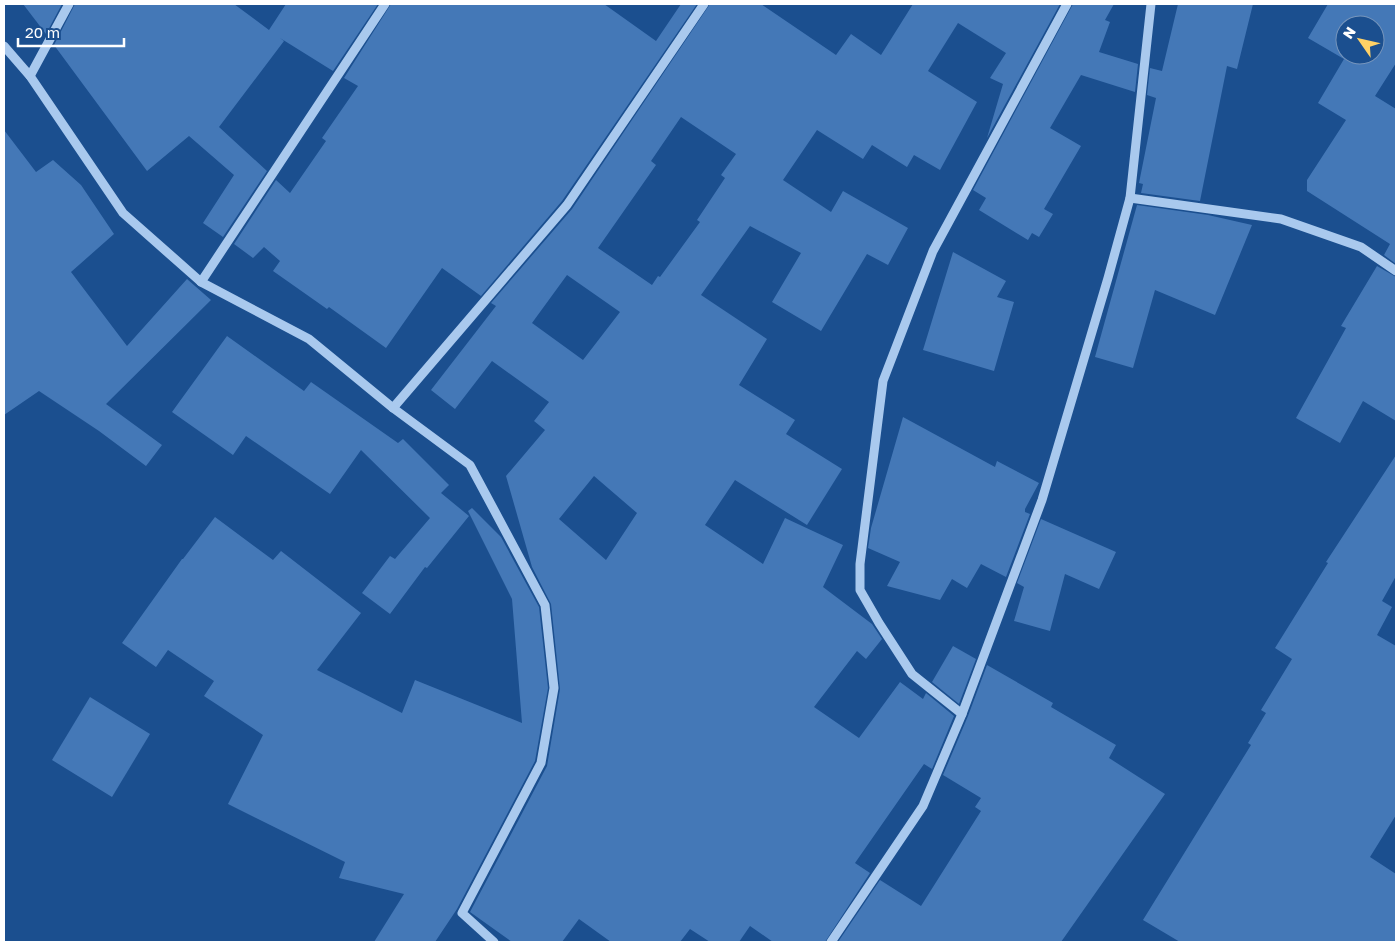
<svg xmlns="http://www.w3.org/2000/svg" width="1400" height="946" viewBox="0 0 1400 946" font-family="'Golos Text',sans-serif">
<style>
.building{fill:#4478b7;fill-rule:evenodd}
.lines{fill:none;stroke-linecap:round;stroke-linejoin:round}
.minor{stroke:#a9c9ee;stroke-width:9}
</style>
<rect width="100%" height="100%" fill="#1b4f8f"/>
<g class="building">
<path d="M23,4H62L46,34Z"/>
<path d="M75,4H234L269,30L286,4H378L333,71L280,38L284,41L219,127L267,171L223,237L203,223L234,175L189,136L147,171L54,45Z"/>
<path d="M391,4H604L656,41L681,4H697L562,201L481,296L442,268L386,348L329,307L327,309L273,271L280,261L264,247L253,258L234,244L276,180L290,193L326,141L322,138L358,86L344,78Z"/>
<path d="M710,4H761L836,55L851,34L881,55L913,4H1060L987,138L1003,84L990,78L1006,53L958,23L928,71L977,102L940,170L914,155L907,167L872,145L863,159L817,130L783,180L831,212L843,191L908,228L888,265L867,254L821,331L772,302L801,253L750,226L701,295L767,339L739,385L795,420L786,434L842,469L807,525L735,480L705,525L763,564L785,518L843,545L823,587L872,624L882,639L866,659L857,651L814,707L859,738L900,682L923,699L926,693L954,716L932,769L924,764L855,863L870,873L825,942H773L750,926L739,942H710L690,929L680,942H611L579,919L562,942H512L470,912L547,766L560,689L551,604L532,567L506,476L545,430L534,421L549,402L492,361L455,409L431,390L496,306L491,303L572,209ZM681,117L736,154L721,175L725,178L697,220L700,222L660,277L658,276L652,285L598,248L656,165L651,161ZM567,275L620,312L583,360L532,323ZM594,476L637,513L606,560L559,519Z"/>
<path d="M1073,4H1114L1105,20L1110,22L1099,52L1138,64L1135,92L1081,75L1050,128L1081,146L1044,209L1053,214L1039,237L1032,233L1028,240L979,210L986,198L973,190Z"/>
<path d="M1178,4H1253L1237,69L1227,66L1200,201L1141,193L1143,184L1139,183L1156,98L1147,95L1150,68L1162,71Z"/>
<path d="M1328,4H1396V63L1375,96L1396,109V264L1384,255L1390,244L1307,191V180L1346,120L1318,103L1344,59L1308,38ZM1345,25H1375V55H1345Z"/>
<path d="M4,130L36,172L53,160L81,185L114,234L71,272L127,346L187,279L211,300L106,404L162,445L146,466L99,431L39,391L4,415Z"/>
<path d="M1137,205L1208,215L1252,225L1215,315L1155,290L1133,368L1095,357Z"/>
<path d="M953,252L1006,281L997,297L1014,302L994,371L923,350Z"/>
<path d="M1377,266L1396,277V421L1363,401L1340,443L1296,418L1346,328L1341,326Z"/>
<path d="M227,336L304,391L311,382L398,443L403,439L449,485L441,493L469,516L427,568L425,567L390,614L362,593L390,556L395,559L430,518L361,450L330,494L246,436L233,455L172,412Z"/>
<path d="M903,417L995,467L997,461L1039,483L1025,509V512L1030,514L1006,577L981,564L967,588L952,579L940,600L887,586L900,562L868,548L871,528Z"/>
<path d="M1396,455V576L1382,601L1392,607L1377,635L1396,646V815L1370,857L1396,874V942H1180L1143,920L1251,745L1248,743L1266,713L1261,710L1292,659L1275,648L1328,563L1326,562Z"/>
<path d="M472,508L501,537L539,607L548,688L535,761L457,909L435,942H374L404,894L339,878L345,862L228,804L263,735L204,696L214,681L168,650L156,667L122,643L182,559H183L215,517L273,560L281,551L361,613L317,670L402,713L415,680L522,723L512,599L468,511Z"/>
<path d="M1041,519L1116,552L1099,589L1065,574L1050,631L1014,621L1024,587L1017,583Z"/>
<path d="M953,646L976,659L959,704L932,682Z"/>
<path d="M987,665L1053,703L1051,707L1116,745L1109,758L1165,794L1061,942H838L880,880L921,906L981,811L975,807L981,798L943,775L968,716Z"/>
<path d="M90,697L150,734L112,797L52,760Z"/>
</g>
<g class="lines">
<g class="minor">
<path d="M4,46L30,76L123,213L201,282L309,339L393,408L470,465L545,605L554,688L541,763L462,913L494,942"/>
<path d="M30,76L69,4"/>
<path d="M1130,198L1281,219L1361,247L1396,271"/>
<path d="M201,282L385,4"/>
<path d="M393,408L567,205L704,4"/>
<path d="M962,714L912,674L879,623L860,590V564L883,381L933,251L1067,4"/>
<path d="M831,942L923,806L962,714L1042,500L1108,278L1130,198L1151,4"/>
</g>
</g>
<rect width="1400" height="946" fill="none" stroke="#ffffff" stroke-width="10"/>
<g transform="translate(1360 40) rotate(304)"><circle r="24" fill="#1b4f8f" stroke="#7695bc"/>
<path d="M0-4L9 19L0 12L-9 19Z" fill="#ffd166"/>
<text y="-8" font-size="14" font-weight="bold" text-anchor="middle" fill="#ffffff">N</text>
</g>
<path d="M18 38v8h106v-8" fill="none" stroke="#ffffff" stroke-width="2.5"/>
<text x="25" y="38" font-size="15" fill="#ffffff" stroke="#1b4f8f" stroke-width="4" paint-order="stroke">20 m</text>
</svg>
